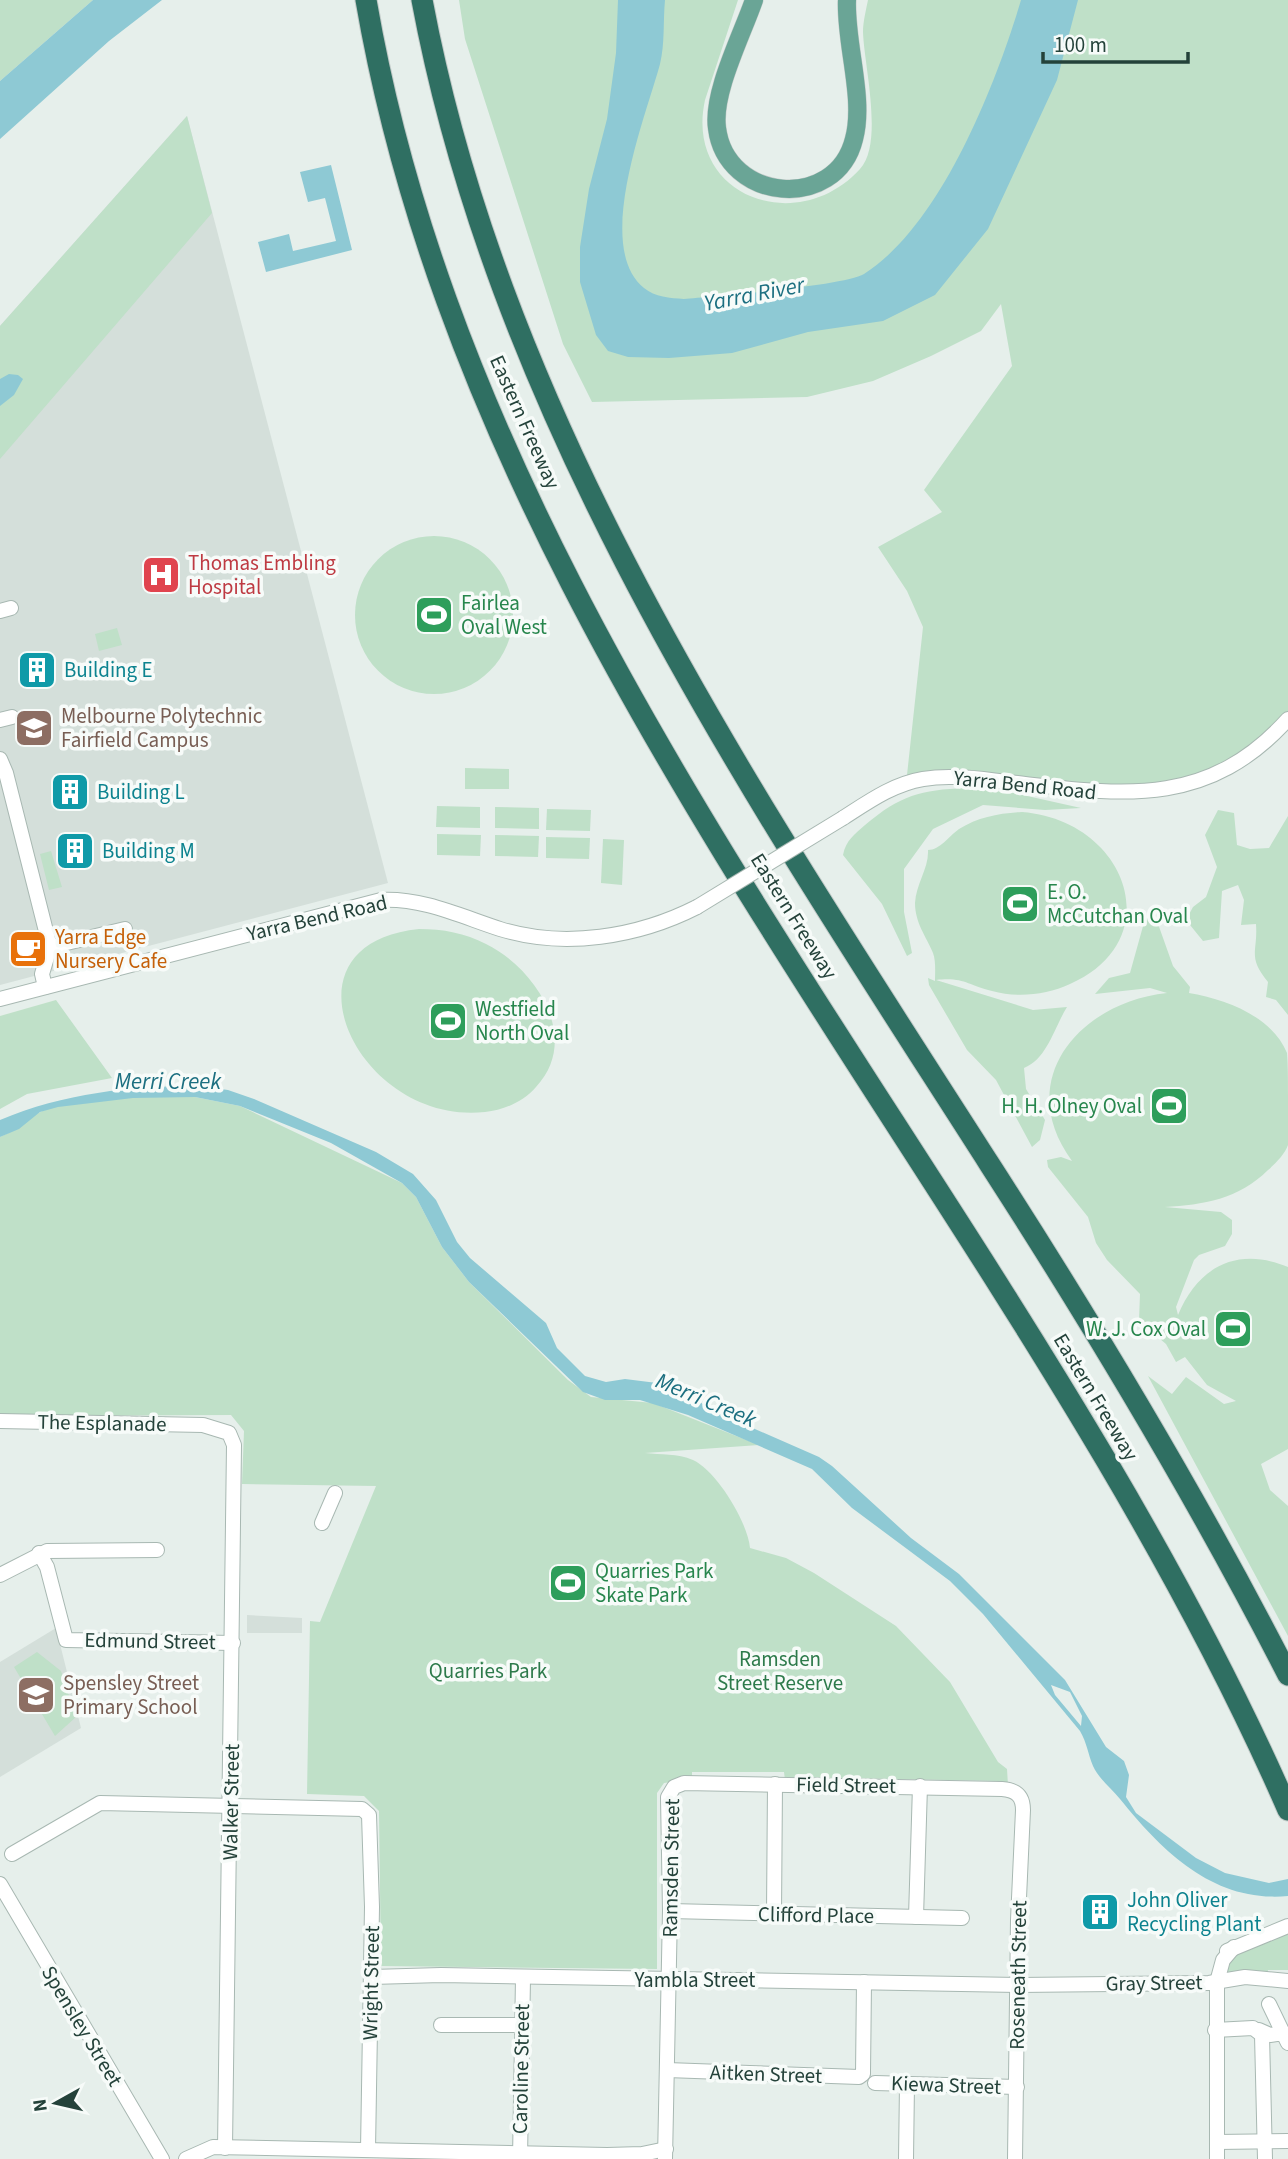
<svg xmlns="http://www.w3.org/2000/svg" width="1288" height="2159" viewBox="0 0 1288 2159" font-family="'Source Sans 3',sans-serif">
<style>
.built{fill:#d4dfda}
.green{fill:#bfe0c8}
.water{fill:#8ec9d4;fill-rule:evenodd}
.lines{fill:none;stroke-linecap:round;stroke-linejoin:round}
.minor-casing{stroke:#a8b8b2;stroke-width:16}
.major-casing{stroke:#c2cac8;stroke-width:19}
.highway-casing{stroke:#c2cac8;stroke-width:23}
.minor{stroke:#fff;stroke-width:14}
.major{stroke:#6aa596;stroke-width:18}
.highway{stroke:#2f6f62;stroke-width:21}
.minor-bridge-casing{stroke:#a8b8b2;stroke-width:16;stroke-linecap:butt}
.minor-bridge{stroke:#fff;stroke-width:14}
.labels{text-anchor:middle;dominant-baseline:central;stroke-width:7;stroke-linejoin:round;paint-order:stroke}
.street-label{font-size:21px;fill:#24423a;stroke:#f7fbf9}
.health-label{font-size:21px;fill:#be3a42;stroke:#f7fbf9;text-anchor:start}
.leisure-label{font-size:21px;fill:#27864d;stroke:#f7fbf9;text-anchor:start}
.culture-label{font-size:21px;fill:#0d838f;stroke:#f7fbf9;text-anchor:start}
.education-label{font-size:21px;fill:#785e54;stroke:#f7fbf9;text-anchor:start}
.food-label{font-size:21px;fill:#c56008;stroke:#f7fbf9;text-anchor:start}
.park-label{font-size:21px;fill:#2d7a4b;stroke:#f7fbf9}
.water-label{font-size:23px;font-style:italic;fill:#1c6f80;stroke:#f7fbf9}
</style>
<rect width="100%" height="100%" fill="#e6efeb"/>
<g class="built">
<path d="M187,116L388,883L0,985V326Z"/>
<path d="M247,1615L302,1618V1633H247Z"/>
<path d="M56,1628L81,1728L0,1777V1662Z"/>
</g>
<g class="green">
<path d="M0,0H93L0,81Z"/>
<path d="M459,0H738L705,100C684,196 797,238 860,169C884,143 864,65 863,32C863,22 866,10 868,0H1288V719L1243,758L1163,790L923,779L907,775L923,627L907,591L878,547L942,512L924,490L1012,366L1001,304L981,331L931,356L873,381L807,397L592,402L563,344L465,39Z"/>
<path d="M187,116L212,213L0,459V326Z"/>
<circle cx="434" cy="615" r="79"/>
<path d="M117,628L122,645L99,651L95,634Z"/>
<path d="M465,768L509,769V789H465Z"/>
<path d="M966,788L1014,793L1081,808L1045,810L983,805L933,829L904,869V912L912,953L907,956L882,904L843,855C846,840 854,835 865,825C901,795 920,790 966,788Z"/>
<path d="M437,806L480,807V828L436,827Z"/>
<path d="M495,807L539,808V829L495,828Z"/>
<path d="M547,809L591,810L590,831L546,830Z"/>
<path d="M1218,810L1234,813L1237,845L1250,849L1269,848L1288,816V1015L1276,1000L1266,997L1268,982C1247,956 1258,953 1256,924L1241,925L1244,900L1238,885L1222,891L1219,938L1203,941L1186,920L1193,907L1206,897L1217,867L1205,835Z"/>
<path d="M1022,812C1126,820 1171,939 1070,984C1046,995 1018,998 992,991C967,985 964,977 936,980L1033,1010L1067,1007C1054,1028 1047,1059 1024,1068L1026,1089L1045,1120L1040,1140L1032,1147L996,1080L967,1050L929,985L928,978L935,981C935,973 936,961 933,953C926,936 915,923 915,903C916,884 929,868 928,850C940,850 949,836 959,829C978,817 1000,813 1022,812Z"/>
<path d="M437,834L481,835L480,856L437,855Z"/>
<path d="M495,835L539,836L538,857L495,856Z"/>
<path d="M546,837L590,838L589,859L546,858Z"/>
<path d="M603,839L624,840L622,885L601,883Z"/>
<path d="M51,851L62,887L49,890L40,854Z"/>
<path d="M1151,917L1157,921L1173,966L1190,987L1189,993C1225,999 1272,1016 1287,1053C1288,1065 1288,1083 1288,1096C1288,1110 1288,1131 1288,1145C1285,1154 1275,1164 1268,1170C1239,1199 1203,1205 1165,1207L1221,1212L1232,1220V1234L1225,1246L1199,1255L1194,1260L1176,1307L1178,1315C1198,1267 1237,1246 1288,1267V1449L1261,1464L1270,1490L1288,1506V1636L1148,1376L1172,1394L1186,1377L1224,1404L1236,1401L1207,1385L1185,1357L1176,1362L1166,1344L1139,1321L1140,1294L1107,1260L1096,1243L1088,1217L1048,1167L1047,1160L1061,1157L1072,1161C1012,1079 1081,1002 1167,993L1150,988L1095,994L1109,978L1130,973L1145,919Z"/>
<path d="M419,929C443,929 465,933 486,944C535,968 582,1038 536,1087C523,1102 504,1110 485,1112C358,1126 271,944 419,929Z"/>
<path d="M56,1000L112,1078L27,1094L0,1109V1016Z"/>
<path d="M195,1097L240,1106L402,1183L416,1197L442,1247L469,1282L568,1380L591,1397L653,1403L759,1445L645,1453C661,1455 677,1453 693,1460C717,1471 748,1523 750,1548L786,1558L814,1573L896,1626L950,1682L998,1762L1007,1769L1008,1785H1001L999,1781L795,1777L785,1780L784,1772H692V1779L664,1783L657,1793V1969L381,1966L379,1811L364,1796L307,1794L310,1621L320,1622L376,1486L242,1484L244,1431L231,1415L0,1416V1137C17,1130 30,1115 47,1109C86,1096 154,1096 195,1097Z"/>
<path d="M37,1652L61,1671L76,1717L55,1736L14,1667Z"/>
<path d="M1288,1932V1970H1268L1267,1977L1229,1978L1222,1970L1231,1955Z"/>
</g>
<g class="water">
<path d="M93,0H162L109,41L0,139V81Z"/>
<path d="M618,0H665C663,21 665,44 660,64C646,116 593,247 644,288C655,297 670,298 684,299C715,296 844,286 864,274C941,225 996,84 1021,0H1078L1057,80L988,229L935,295L883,321L808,332L732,353L669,358L628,357L608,351L596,335L580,282V247L589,189L607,119L616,53Z"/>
<path d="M331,165L352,250L266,272L258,242L289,234L293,251L336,241L325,198L308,202L300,172Z"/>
<path d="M9,374L18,375L23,379L14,395L0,406V379Z"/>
<path d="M199,1086L228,1090L254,1099L376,1152L413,1174L436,1200L457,1242L470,1258L546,1323L557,1348L585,1376L606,1382L625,1379L657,1383L687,1390L707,1408L819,1457L832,1466L911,1538L959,1574L1065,1680L1106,1747L1124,1761L1129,1775L1126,1797L1136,1813L1196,1858L1225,1873L1269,1883L1288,1879V1896C1214,1903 1163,1852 1120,1799C1112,1789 1098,1778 1093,1766C1088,1754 1087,1743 1080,1731L983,1614L950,1581L852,1508L812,1469L688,1415L640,1400H605L583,1392L469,1282L442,1247L416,1197L402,1183L331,1143L240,1106L195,1097L133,1098L58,1107L40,1112L19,1129L0,1137V1120C64,1093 130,1086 199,1086ZM1051,1685L1070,1692L1082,1716L1081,1726L1055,1695Z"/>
</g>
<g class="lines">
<defs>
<g id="minor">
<path d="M0,611L11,608"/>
<path d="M0,720L12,717"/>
<path d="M0,759L6,773L50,947L42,974L45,987"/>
<path d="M843,818C868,802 893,784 923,779C951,774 980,779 1008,782C1117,794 1205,811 1288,719"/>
<path d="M50,947L125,929"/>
<path d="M0,999L381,900C423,898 460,916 500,929C564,949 638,937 697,907"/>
<path d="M0,1421L203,1425L229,1433L234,1445L225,2148"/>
<path d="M322,1523L335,1493"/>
<path d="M39,1553L47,1567L66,1640L233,1643"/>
<path d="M0,1575L47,1551L157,1550"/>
<path d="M12,1854L100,1803L362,1809L369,1815L372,1907L368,2150"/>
<path d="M0,1884L162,2159"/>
<path d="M670,1911L962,1918"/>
<path d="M774,1913L775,1784"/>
<path d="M916,1917L920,1786"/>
<path d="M1227,1951L1288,1926"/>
<path d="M372,1977L441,1975L1018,1985L1209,1983L1245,1977L1288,1981"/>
<path d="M1269,2004L1283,2033"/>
<path d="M441,2025H522"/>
<path d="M1215,2030L1253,2028L1262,2035L1265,2159"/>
<path d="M1259,2030L1270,2035L1283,2033L1288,2043"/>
<path d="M667,2070L859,2077L863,2074L864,1982"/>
<path d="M875,2083L1017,2087"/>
<path d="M1217,2142L1288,2141"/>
<path d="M186,2159L213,2147L607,2155L642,2154L666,2149"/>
<path d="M520,2159L523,1978"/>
<path d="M665,2159L670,1911L668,1797L674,1787L684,1783L1002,1789C1016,1790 1023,1796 1023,1810L1018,1920L1015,2159"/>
<path d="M906,2159L907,2084"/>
<path d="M1217,2159V1982L1223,1960L1234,1947"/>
</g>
<path id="major" d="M754,0C742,35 712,93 717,128C726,202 836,212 854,139C865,98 845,43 847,0"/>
<g id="highway">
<path d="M366,0C483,678 1019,1193 1288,1810"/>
<path d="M422,0C503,432 758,802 990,1165C1097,1331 1198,1499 1288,1675"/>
</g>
</defs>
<use href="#minor" class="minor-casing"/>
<use href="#major" class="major-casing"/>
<use href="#highway" class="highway-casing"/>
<use href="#minor" class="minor"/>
<use href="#major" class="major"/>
<use href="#highway" class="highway"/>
<defs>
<path id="minor-bridge" d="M697,907L843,818"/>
</defs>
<use href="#minor-bridge" class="minor-bridge-casing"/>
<use href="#minor-bridge" class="minor-bridge"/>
</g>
<defs>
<symbol id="hospital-square" viewBox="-11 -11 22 22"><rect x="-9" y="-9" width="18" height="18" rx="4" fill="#e0444e" stroke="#f7fbf9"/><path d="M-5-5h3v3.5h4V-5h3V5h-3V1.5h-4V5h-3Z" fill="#fff"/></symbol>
<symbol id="stadium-square" viewBox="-11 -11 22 22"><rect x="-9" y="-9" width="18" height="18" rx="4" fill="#2e9e5b" stroke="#f7fbf9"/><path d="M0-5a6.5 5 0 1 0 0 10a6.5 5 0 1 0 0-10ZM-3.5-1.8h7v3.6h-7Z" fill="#fff"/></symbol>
<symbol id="building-square" viewBox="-11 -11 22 22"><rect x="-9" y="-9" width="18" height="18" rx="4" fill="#0f9aa8" stroke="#f7fbf9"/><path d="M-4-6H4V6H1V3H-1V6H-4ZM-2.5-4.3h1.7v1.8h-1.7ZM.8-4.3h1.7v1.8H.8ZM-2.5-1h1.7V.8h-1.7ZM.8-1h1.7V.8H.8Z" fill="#fff"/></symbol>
<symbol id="university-square" viewBox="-11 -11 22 22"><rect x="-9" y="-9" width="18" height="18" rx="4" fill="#8d6e63" stroke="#f7fbf9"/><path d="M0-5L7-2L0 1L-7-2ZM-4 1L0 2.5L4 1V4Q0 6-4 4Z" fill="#fff"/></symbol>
<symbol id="cafe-square" viewBox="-11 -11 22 22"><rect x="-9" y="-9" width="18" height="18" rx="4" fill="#e8710a" stroke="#f7fbf9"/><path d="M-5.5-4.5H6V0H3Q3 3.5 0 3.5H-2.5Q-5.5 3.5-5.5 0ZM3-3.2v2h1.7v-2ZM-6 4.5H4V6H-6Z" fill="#fff"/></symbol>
<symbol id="school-square" viewBox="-11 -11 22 22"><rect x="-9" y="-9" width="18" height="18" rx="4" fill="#8d6e63" stroke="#f7fbf9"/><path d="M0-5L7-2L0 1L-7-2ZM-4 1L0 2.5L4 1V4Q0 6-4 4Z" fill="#fff"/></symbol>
</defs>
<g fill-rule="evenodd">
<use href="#hospital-square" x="139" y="553" width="44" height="44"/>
<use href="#stadium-square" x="412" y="593" width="44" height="44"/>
<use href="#building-square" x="15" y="648" width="44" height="44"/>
<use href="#university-square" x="12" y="706" width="44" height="44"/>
<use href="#building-square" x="48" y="770" width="44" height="44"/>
<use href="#building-square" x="53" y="829" width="44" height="44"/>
<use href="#stadium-square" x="998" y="882" width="44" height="44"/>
<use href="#cafe-square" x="6" y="927" width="44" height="44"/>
<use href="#stadium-square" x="426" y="999" width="44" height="44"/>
<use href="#stadium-square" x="1147" y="1084" width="44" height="44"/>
<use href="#stadium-square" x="1211" y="1307" width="44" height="44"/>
<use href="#stadium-square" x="546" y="1561" width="44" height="44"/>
<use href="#school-square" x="14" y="1673" width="44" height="44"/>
<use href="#building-square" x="1078" y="1890" width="44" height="44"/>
</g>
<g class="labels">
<g class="street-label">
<text transform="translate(525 422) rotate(66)">Eastern Freeway</text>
<text transform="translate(1025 785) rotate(6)">Yarra Bend Road</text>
<text transform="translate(794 916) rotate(58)">Eastern Freeway</text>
<text transform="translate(317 918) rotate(-13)">Yarra Bend Road</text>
<text transform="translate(1096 1397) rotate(59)">Eastern Freeway</text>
<text transform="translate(102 1423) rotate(1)">The Esplanade</text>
<text transform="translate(150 1641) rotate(1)">Edmund Street</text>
<text transform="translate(846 1785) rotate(1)">Field Street</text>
<text transform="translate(231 1802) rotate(-89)">Walker Street</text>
<text transform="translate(671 1868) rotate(-89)">Ramsden Street</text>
<text transform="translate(816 1915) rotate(1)">Clifford Place</text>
<text transform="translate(1018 1975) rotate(-89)">Roseneath Street</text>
<text x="695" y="1980">Yambla Street</text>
<text transform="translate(371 1983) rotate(-89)">Wright Street</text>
<text transform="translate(1154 1983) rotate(-1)">Gray Street</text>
<text transform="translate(82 2026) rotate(59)">Spensley Street</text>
<text transform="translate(521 2069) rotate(-89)">Caroline Street</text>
<text transform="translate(766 2074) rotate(2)">Aitken Street</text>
<text transform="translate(946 2085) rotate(2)">Kiewa Street</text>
</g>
<g class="health-label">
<text x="188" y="563">Thomas Embling<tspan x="188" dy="24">Hospital</tspan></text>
</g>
<g class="leisure-label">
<text x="461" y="603">Fairlea<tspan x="461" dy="24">Oval West</tspan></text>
<text x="1047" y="892">E. O.<tspan x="1047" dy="24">McCutchan Oval</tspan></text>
<text x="475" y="1009">Westfield<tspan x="475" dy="24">North Oval</tspan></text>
<text x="1142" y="1106" text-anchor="end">H. H. Olney Oval</text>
<text x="1206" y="1329" text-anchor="end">W. J. Cox Oval</text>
<text x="595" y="1571">Quarries Park<tspan x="595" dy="24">Skate Park</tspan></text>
</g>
<g class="culture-label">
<text x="64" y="670">Building E</text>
<text x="97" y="792">Building L</text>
<text x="102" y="851">Building M</text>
<text x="1127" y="1900">John Oliver<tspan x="1127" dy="24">Recycling Plant</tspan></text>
</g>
<g class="education-label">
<text x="61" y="716">Melbourne Polytechnic<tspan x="61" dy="24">Fairfield Campus</tspan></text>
<text x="63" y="1683">Spensley Street<tspan x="63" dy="24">Primary School</tspan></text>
</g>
<g class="food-label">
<text x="55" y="937">Yarra Edge<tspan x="55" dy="24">Nursery Cafe</tspan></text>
</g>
<g class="park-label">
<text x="780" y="1659">Ramsden<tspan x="780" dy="24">Street Reserve</tspan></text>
<text x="488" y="1671">Quarries Park</text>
</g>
<g class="water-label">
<text transform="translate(754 294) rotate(-11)">Yarra River</text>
<text x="168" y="1081">Merri Creek</text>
<text transform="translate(706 1400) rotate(23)">Merri Creek</text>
</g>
</g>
<g transform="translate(56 2103) rotate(262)" stroke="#f7fbf9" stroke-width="5" paint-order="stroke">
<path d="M0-5L12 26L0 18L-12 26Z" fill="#24423a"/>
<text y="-10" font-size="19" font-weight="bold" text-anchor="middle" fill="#24423a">N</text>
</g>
<path d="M1043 52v10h145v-10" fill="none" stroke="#24423a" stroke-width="3.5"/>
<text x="1054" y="52" font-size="21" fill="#24423a" stroke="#f7fbf9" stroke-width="5" paint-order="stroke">100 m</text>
</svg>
